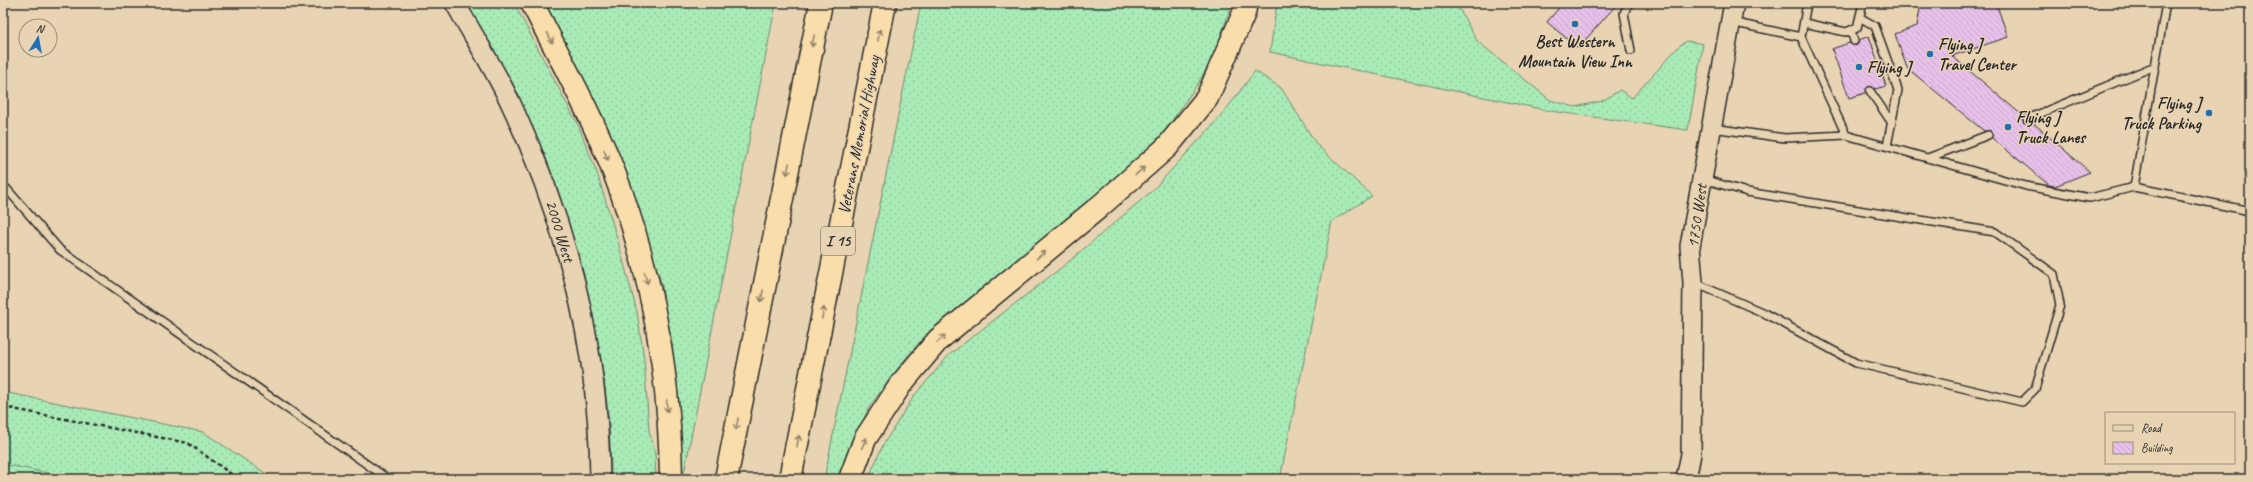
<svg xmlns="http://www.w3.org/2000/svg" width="2253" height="482" viewBox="0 0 2253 482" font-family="Caveat,sans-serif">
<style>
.grass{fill:url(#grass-dots);stroke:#6a8b70}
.wetland{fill:url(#wetland-marsh);stroke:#6a8b70}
.building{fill:url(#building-back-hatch);stroke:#2b2b2b}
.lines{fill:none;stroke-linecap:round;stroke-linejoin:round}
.lane-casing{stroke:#2b2b2b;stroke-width:10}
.secondary-casing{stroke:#2b2b2b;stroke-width:22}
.highway-casing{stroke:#2b2b2b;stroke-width:25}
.path{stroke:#2b2b2b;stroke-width:2.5;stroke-dasharray:4 3;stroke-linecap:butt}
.lane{stroke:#e8d3b2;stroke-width:7}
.secondary{stroke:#e8d3b2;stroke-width:19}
.highway{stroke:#f9ddab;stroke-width:22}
.oneway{stroke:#92846b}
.poi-dot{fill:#1f6fb2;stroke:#e8d3b2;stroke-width:1.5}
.labels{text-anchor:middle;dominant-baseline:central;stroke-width:3;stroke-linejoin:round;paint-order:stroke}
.shield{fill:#e8d3b2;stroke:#645d54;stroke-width:1}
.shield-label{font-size:16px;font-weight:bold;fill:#2b2b2b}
.poi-label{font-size:17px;font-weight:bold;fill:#2b2b2b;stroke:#e8d3b2;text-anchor:start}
.street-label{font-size:17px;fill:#2b2b2b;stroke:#e8d3b2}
</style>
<defs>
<pattern id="grass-dots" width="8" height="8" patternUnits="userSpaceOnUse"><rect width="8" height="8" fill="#a9ebb6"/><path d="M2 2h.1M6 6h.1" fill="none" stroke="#92ca9d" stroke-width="1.8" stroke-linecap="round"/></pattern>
<pattern id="wetland-marsh" width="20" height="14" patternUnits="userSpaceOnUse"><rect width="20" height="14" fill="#a9ebb6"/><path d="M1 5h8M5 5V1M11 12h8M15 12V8" fill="none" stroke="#92ca9d"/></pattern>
<pattern id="building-back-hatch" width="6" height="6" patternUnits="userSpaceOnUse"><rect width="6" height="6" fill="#e8c1ea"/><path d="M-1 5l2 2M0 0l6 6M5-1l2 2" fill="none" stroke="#c7a6c9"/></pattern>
</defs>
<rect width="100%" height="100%" fill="#e8d3b2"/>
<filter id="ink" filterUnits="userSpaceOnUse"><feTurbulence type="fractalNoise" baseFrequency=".025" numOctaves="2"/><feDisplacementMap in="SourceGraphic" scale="8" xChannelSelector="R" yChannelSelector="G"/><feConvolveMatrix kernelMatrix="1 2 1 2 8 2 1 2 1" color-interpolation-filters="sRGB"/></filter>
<g filter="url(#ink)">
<g class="grass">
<path d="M465,3H514L579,127L597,173L617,238L637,312L644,359L649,431L655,453L656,479H611C612,377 583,253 546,158C525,104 494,54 465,3Z"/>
<path d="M540,3H776L684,473L679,472L673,378L662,286L626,172L578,70Z"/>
<path d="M921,3H1232L1214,56L1197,85L1164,132L1125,172L931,330L906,358L869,407L838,479H824Z"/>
<path d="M1277,3H1456L1477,41L1550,100L1575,107L1602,101L1620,90L1632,98L1680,45L1687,41L1703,44L1688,130L1550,111L1270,52Z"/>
<path d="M1255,71L1281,88L1317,145L1372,196L1332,221L1280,479H868L883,445L914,396L949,355L1066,264L1152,191L1222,115Z"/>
<path d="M3,392L203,432L274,479H3Z"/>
</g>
<path class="wetland" d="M3,464L77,479H3Z"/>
<g class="building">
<path d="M1563,3H1618L1578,48L1547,22Z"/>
<path d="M1921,3H1996L2008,37L1952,56L2023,116L2024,123L2032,122L2090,172L2055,186L2049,185L1992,138L1991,131H1984L1907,68L1895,34L1917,26Z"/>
<path d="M1869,36L1886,86L1875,89L1869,86L1866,89L1865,93L1849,98L1832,49L1849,43L1856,46L1859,40Z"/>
</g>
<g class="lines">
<defs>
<g id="lane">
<path d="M1629,3L1624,13L1631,51"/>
<path d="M1861,18L1875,26L1898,90L1887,146"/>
<path d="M1731,22L1801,37L1846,135L2026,186L2090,198L2134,187L2250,211"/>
<path d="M1804,23L1846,32L1857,28L1863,3"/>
<path d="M1851,30L1854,41"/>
<path d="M1801,37L1807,3"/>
<path d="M1870,91L1892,123"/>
<path d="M2027,119L2155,66"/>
<path d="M1712,128L1785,138L1846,135"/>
<path d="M1928,158L1988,135"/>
<path d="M2134,187L2166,3"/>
<path d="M6,188L60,250L388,479"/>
<path d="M1695,283L1764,313L1856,363L2022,402L2035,389L2060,305L2054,274L1995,232L1747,192L1703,179"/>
</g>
<g id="secondary">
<path d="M455,3C474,37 496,71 512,106C567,224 599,348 600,479"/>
<path d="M1686,479L1691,454L1693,282L1690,246L1734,3"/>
</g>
<g id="highway">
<path d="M532,3C564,66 599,128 622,194C654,285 670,383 671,479"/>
<path d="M726,479L821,3"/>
<path d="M790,479L885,3"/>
<path d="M850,479L865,439L901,384L938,340L1099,207L1167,147L1207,98L1244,13L1246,3"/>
</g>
</defs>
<use href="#lane" class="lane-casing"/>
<use href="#secondary" class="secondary-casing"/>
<use href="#highway" class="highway-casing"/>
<path class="path" d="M3,407L188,443L238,479"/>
<use href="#lane" class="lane"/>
<use href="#secondary" class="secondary"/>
<use href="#highway" class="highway"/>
</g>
<defs><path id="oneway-shaft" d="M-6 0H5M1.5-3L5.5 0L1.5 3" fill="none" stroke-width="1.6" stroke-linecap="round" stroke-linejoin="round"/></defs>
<g class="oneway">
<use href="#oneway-shaft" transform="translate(879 35) rotate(-79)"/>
<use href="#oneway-shaft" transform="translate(550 38) rotate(63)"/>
<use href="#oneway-shaft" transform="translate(813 41) rotate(101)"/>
<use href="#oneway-shaft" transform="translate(606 155) rotate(68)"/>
<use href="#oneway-shaft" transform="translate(788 169) rotate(101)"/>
<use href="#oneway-shaft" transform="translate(1140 171) rotate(-41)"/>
<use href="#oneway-shaft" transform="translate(1041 255) rotate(-39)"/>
<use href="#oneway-shaft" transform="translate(646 278) rotate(76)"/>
<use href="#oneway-shaft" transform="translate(762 296) rotate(101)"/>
<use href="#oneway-shaft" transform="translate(823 313) rotate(-79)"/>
<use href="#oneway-shaft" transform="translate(941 339) rotate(-43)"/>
<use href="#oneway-shaft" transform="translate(667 406) rotate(86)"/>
<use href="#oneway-shaft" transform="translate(737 424) rotate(101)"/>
<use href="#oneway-shaft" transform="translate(798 441) rotate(-79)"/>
<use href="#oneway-shaft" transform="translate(864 443) rotate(-66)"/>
</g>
</g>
<g class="poi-dot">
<circle cx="1575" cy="24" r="4"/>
<circle cx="1930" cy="54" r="4"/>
<circle cx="1859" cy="67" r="4"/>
<circle cx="2209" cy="113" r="4"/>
<circle cx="2008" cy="127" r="4"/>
</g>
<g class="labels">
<rect class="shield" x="821" y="227" width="34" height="28" rx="3"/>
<g class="shield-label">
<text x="838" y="241">I 15</text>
</g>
<g class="poi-label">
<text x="1575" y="41" text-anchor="middle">Best Western<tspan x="1575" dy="20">Mountain View Inn</tspan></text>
<text x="1938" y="44">Flying J<tspan x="1938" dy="20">Travel Center</tspan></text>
<text x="1867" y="67">Flying J</text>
<text x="2201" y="103" text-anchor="end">Flying J<tspan x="2201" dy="20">Truck Parking</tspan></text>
<text x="2016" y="117">Flying J<tspan x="2016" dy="20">Truck Lanes</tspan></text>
</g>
<g class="street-label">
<text transform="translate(859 135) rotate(-79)">Veterans Memorial Highway</text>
<text transform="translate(1697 216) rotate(-82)">1750 West</text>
<text transform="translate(560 231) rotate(73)">2000 West</text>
</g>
</g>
<rect width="2253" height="482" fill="none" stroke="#e8d3b2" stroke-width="16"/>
<rect x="8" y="8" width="2237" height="466" fill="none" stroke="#2b2b2b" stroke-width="1.5" filter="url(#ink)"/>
<rect x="2105" y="412" width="130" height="52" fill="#e8d3b2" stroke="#9c907c"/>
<rect x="2113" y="425" width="20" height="6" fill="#e8d3b2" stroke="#9c907c"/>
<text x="2141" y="432" font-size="12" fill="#2b2b2b">Road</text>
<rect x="2113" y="442" width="20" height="12" fill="url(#building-back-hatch)" stroke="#9c907c"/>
<text x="2141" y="452" font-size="12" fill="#2b2b2b">Building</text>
<g transform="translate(38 38) rotate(11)"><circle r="19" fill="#e8d3b2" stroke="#9c907c"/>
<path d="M0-3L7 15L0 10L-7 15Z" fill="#1f6fb2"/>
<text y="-6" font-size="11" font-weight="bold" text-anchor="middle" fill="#2b2b2b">N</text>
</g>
</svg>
